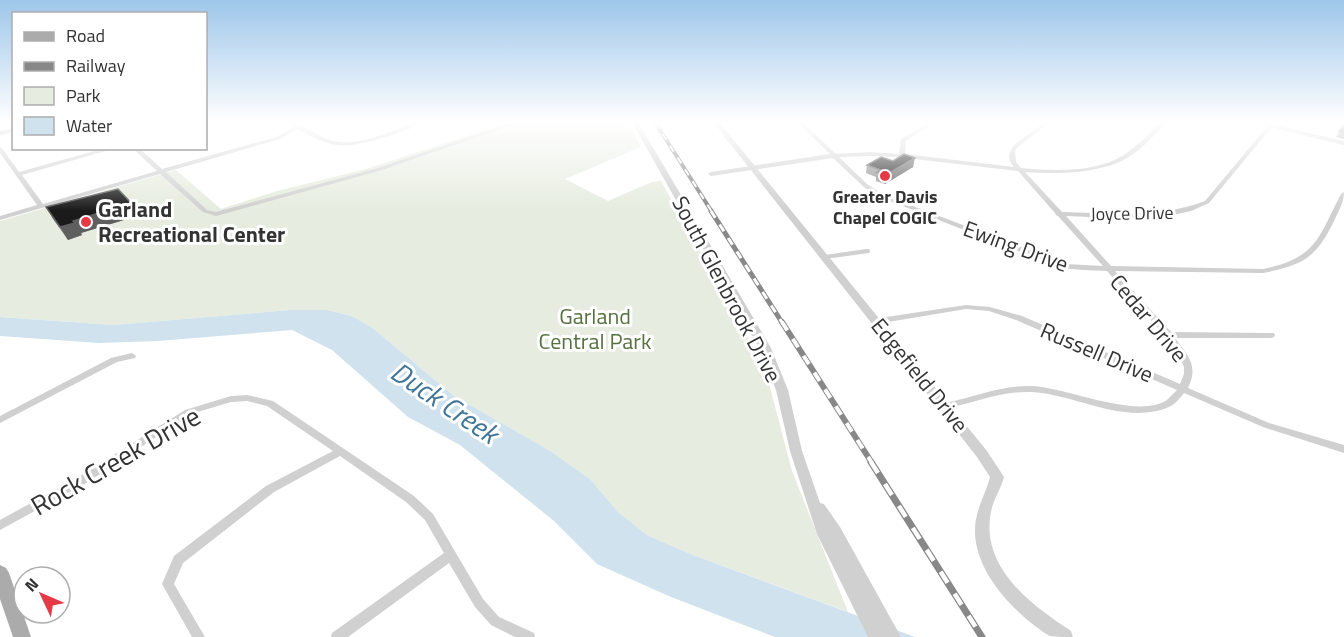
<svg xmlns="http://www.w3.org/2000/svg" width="1344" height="637" viewBox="0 0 1344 637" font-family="'Titillium Web',sans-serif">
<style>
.green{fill:#e6ecdf}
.water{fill:#cfe2ee}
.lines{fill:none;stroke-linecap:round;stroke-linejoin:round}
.minor{fill:#d0d0d0;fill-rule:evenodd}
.tertiary{fill:#d0d0d0;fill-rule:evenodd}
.primary{fill:#ababab;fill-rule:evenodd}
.rail-far3-casing{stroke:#888;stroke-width:4}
.rail-far2-casing{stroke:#888;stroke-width:5}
.rail-far1-casing{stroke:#888;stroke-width:6}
.rail-casing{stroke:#888;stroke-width:7}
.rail-far3{stroke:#fff;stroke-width:2;stroke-dasharray:7;stroke-linecap:butt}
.rail-far2{stroke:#fff;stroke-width:3;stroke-dasharray:8;stroke-linecap:butt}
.rail-far1{stroke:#fff;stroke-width:4;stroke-dasharray:10;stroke-linecap:butt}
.rail{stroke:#fff;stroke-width:4.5;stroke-dasharray:13;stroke-linecap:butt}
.wall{fill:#8c8c8c}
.shaded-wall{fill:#5f5f5f}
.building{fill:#1a1a1a;stroke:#5f5f5f;stroke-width:1.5}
.poi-dot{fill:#e63946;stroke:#fff;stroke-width:2}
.labels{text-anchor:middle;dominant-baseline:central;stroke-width:6;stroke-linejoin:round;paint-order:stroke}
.far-poi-label{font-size:18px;font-weight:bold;fill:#333;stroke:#fff}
.far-street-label{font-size:18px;fill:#333;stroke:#fff}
.poi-label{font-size:22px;font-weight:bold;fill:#333;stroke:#fff;text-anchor:start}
.street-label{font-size:22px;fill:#333;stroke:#fff}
.park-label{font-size:22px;fill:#56703f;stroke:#fff}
.near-street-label{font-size:27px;fill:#333;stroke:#fff}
.near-water-label{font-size:28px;font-style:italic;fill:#3f7597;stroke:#fff}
</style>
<rect width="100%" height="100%" fill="#fff"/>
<path class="green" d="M510,122H627L641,147L565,179L608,201L652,182L661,181L755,350L768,380L792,471L848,612L693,555L647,535L618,512L591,480L552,452L454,396L374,329L352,316L327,310H290L113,325L0,317V221L176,170L221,209L277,191L366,169Z"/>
<path class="water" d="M290,310H327L352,316L374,329L454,396L552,452L591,480L618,512L647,535L693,555L915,637H775L671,597L597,564L554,521L460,445L408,417L332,350L292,330L158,341L99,343L0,336V317L113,325Z"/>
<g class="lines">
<g class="minor">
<path d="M209,122H218L206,125V123Z"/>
<path d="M287,122C300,122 317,136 330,140C356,149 392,130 418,122H425C407,131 358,148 338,145C324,144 311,136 298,129L280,139L166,172L207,210L216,212L378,168L513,122H520L382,170L216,216L203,212L160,174L0,220V216L37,205L0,153V147L2,148L19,172L105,148H116L22,175L43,204L157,171L132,148H139L162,169L276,137L294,127Z"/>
<path d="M797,122H802L836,154L870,152L899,154L901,139L930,122H935L906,141L905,154L1014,167C1007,159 1008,153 1014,145L1045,122H1050L1018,147L1015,151L1016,162L1021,168C1053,171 1094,173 1122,156C1137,147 1149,133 1161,122H1166C1156,135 1134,157 1117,163C1088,174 1055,174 1025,172L1062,212C1110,213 1159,219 1205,201L1271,122H1276L1209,203L1191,211L1173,215L1154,217L1114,218L1066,216L1111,266L1263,269C1317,258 1318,238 1341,194L1344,192C1344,202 1339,210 1335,219C1317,257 1304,265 1263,273L1115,271L1171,332L1274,333L1275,335L1274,337L1271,338H1175C1188,355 1199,366 1188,388L1269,423L1344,445V453L1263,427L1184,393C1180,398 1176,403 1171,406C1127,427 1076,394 1031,392C1002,391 973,403 945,409L942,408L940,406L942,404L945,403C973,397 1003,385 1031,386C1066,387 1137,420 1167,400C1170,397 1174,393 1177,390L1016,320L989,311L966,309L876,324L872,321L873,319L966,305L990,307L1022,316L1180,384L1184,374V367L1179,356L1166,337L1107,271L1082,270L1062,268L882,198L864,187L833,158L711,176L708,174L711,172L830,154ZM870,156L897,157L1018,171L1055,213L1056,215L1058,216L1103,266L1066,264L886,196L868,185L839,157Z"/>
<path d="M866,249H869L870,251L869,253L825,259L821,257L825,255Z"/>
<path d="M132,353L136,356L135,358L117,362L0,423V416L111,358Z"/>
<path d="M247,395L273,401L414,496L433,514L483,599L499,617L534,633L535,637H515L491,625L475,607L449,563L348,637H331L332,633L444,553L425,520L406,502L340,456L274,492L183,563L174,584L205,637H192L162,584L174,556L266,486L333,451L267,406L247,401L231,402L191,414L88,482L0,530V520L80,476L185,410L231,396Z"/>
</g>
<g class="tertiary">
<path d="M632,122H638L771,348L788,390L802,451L820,503L824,504L840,527L901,637H868L817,534L790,451L776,390L759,348Z"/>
<path d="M713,122H719L987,451L1004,477C1001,489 993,500 991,512C980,567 1031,605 1071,631L1073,637C1067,637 1056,637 1050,636C1045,634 1040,629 1035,626C1007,604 978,572 975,535C974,511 984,499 990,477L977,457Z"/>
<path d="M1251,122H1261L1344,141V145L1252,123Z"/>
</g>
<g class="primary">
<path d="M14,128V132L0,135V131Z"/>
<path d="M0,565L6,568L9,573L31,637H13L0,599Z"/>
</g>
<defs>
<path id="rail-far3" d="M655,122L712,212"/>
<path id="rail-far2" d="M711,211L783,324"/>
<path id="rail-far1" d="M782,322L872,463"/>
<path id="rail" d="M871,462L982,637"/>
</defs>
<use href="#rail-far3" class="rail-far3-casing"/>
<use href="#rail-far2" class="rail-far2-casing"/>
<use href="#rail-far1" class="rail-far1-casing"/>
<use href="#rail" class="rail-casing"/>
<use href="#rail-far3" class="rail-far3"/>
<use href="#rail-far2" class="rail-far2"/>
<use href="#rail-far1" class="rail-far1"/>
<use href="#rail" class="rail"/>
</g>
<g class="wall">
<path d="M1344,125V139L1336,137Z"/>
<path d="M867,165L913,167L885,184L876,181V177L866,173Z"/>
<path d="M46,207L137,216L81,233L82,235L68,240L53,219Z"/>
</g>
<g class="shaded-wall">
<path d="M915,158L913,167L885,184L886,175Z"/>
<path d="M131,203L137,216L81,233L82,235L68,240L60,227L73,221Z"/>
</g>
<g class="building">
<path d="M1344,125V133L1339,131Z"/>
<path d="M904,154L915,158L886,175L877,172L881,170L867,165L881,157L893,161Z"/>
<path d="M118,189L131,203L73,221L75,223L60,227L46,207Z"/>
</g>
<linearGradient id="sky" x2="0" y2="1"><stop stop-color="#9ec6ea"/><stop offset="0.58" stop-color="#fff"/><stop offset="1" stop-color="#fff" stop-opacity="0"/></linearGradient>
<rect width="1344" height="211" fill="url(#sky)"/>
<g class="poi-dot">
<circle cx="885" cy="176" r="6"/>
<circle cx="86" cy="222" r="6"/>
</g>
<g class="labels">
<g class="far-poi-label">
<text x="885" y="196">Greater Davis<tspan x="885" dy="21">Chapel COGIC</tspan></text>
</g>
<g class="far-street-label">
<text transform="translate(1132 213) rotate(-1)">Joyce Drive</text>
</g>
<g class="poi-label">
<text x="98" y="209">Garland<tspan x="98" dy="25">Recreational Center</tspan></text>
</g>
<g class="street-label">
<text transform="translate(1016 246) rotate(20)">Ewing Drive</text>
<text transform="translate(727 289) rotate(62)">South Glenbrook Drive</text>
<text transform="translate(1149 318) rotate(50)">Cedar Drive</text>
<text transform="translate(1097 352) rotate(23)">Russell Drive</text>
<text transform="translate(920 375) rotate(51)">Edgefield Drive</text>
</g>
<g class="park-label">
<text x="595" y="316">Garland<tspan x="595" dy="25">Central Park</tspan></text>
</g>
<g class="near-street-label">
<text transform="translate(115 460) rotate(-30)">Rock Creek Drive</text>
</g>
<g class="near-water-label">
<text transform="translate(445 402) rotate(34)">Duck Creek</text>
</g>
</g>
<rect x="12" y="12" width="195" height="138" fill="#ffffff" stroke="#adadad" stroke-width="1.5"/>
<rect x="24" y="32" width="30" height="9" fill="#ababab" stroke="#adadad" stroke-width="1.5"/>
<text x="66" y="42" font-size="18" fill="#333333">Road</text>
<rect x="24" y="62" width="30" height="9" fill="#888888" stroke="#adadad" stroke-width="1.5"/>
<text x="66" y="72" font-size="18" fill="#333333">Railway</text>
<rect x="24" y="87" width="30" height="18" fill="#e6ecdf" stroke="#adadad" stroke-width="1.5"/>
<text x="66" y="102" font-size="18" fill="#333333">Park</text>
<rect x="24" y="117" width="30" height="18" fill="#cfe2ee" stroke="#adadad" stroke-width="1.5"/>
<text x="66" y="132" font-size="18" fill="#333333">Water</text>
<g transform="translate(42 595) rotate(314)"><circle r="28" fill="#ffffff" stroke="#adadad" stroke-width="1.5"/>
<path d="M0-4.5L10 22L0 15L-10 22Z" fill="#e63946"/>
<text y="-9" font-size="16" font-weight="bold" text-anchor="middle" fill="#333333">N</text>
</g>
</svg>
